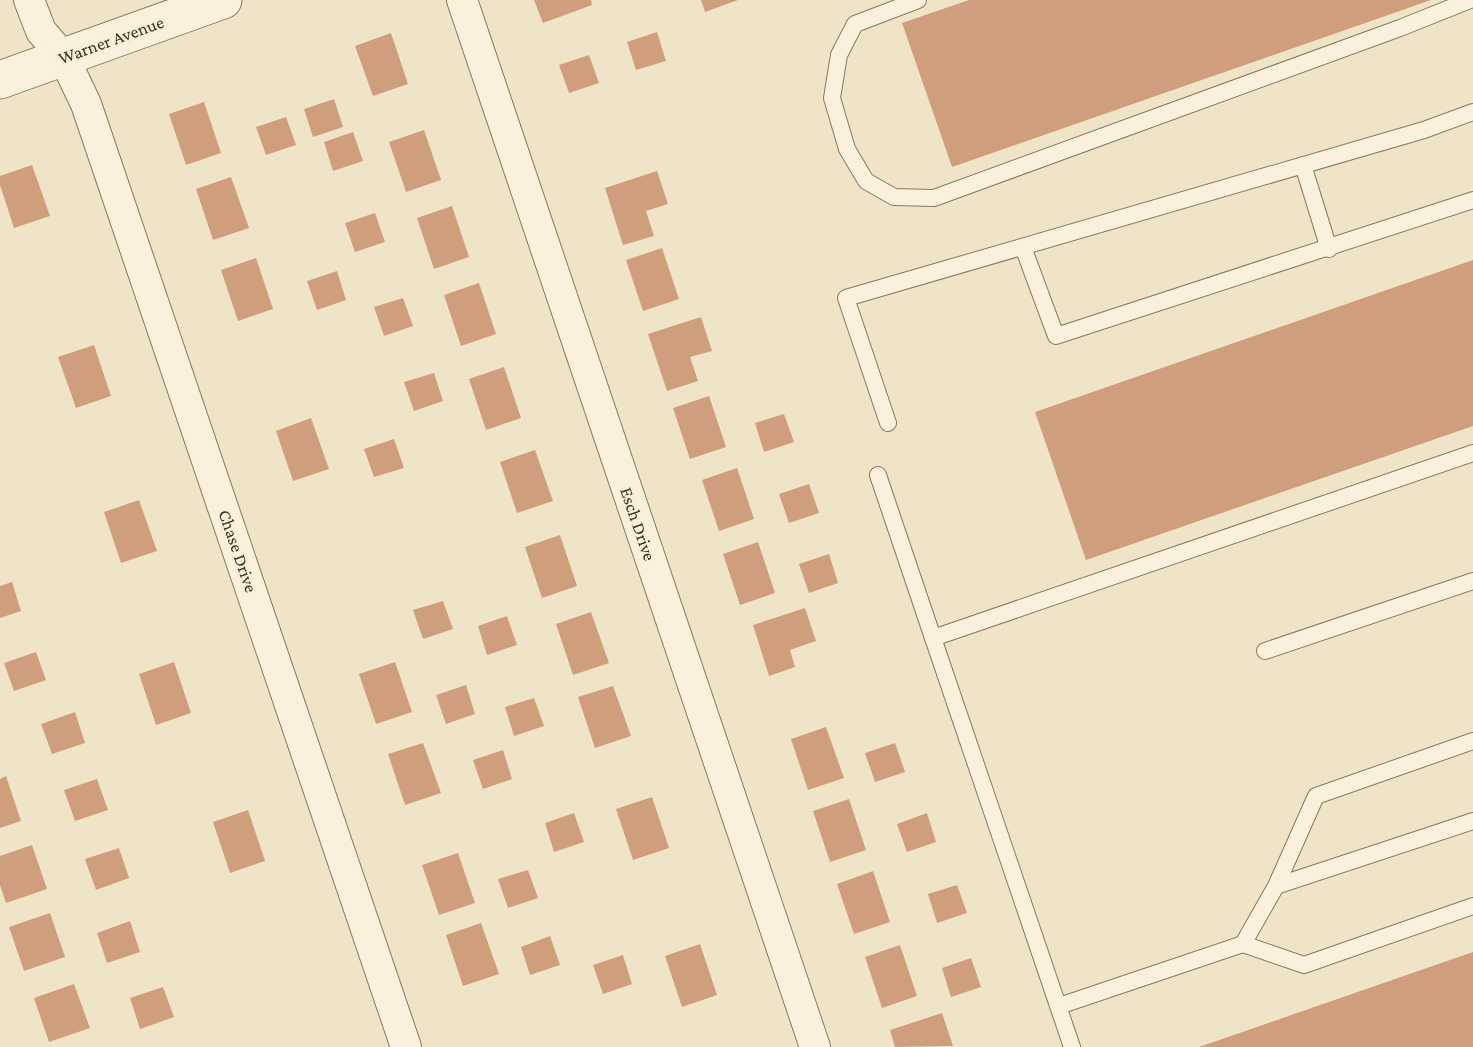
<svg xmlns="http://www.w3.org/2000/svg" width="1473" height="1047" viewBox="0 0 1473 1047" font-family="'Crimson Pro',serif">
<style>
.building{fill:#cf9f7d}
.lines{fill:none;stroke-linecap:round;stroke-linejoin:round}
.service-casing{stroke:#8d765c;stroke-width:18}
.minor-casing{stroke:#8d765c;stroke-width:32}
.tertiary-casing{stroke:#8d765c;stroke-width:39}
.service{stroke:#faf1dc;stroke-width:16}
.minor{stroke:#faf1dc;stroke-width:30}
.tertiary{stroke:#faf1dc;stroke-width:37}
.labels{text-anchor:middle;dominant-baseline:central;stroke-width:5;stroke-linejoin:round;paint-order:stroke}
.street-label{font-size:18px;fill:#3d2e20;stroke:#f7eed8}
</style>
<rect width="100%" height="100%" fill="#f0e4c8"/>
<g class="building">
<path d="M534,0H591L592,5L543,23Z"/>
<path d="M701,0H738L705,12Z"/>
<path d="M969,0H1431L952,167L902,23Z"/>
<path d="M657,32L666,61L636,70L627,42Z"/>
<path d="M391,33L408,84L373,96L355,46Z"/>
<path d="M589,55L599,83L569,93L559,65Z"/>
<path d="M334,99L343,127L313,137L304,109Z"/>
<path d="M204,102L221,153L186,165L169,114Z"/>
<path d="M286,117L296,145L266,155L256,127Z"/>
<path d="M424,130L441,180L406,192L389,142Z"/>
<path d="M353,132L363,161L333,171L324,142Z"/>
<path d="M32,165L50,216L14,228L0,185V176Z"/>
<path d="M657,171L668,204L646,211L654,236L623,245L605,188Z"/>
<path d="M231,177L249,228L213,240L196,189Z"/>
<path d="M452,206L469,257L434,269L417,218Z"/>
<path d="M375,213L385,242L355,252L345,223Z"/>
<path d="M662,248L679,299L643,311L626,260Z"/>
<path d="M256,258L273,309L238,321L221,270Z"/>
<path d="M1473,260V426L1086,560L1035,412Z"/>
<path d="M337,271L346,300L317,310L307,281Z"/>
<path d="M479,283L496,334L461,346L444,295Z"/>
<path d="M403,298L413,326L384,336L374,307Z"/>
<path d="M701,317L712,351L690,357L698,381L667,391L648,334Z"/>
<path d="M94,345L111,396L76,408L58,357Z"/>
<path d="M504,367L521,418L486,430L469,379Z"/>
<path d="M434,373L443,401L414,411L404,382Z"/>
<path d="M709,396L726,447L690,459L673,408Z"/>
<path d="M784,414L794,442L764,452L755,423Z"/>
<path d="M311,418L329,469L293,481L276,431Z"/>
<path d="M394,439L404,468L374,477L364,449Z"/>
<path d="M535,450L553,501L517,513L500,462Z"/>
<path d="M737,468L754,519L719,531L702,480Z"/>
<path d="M809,484L819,513L789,523L779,494Z"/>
<path d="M139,500L157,551L121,563L104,512Z"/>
<path d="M560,535L577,586L542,598L525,547Z"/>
<path d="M758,542L775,593L740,605L723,554Z"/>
<path d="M829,554L838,583L809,593L799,564Z"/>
<path d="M12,582L21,611L0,618V586Z"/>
<path d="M443,601L453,629L423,639L413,610Z"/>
<path d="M805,608L816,641L790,650L795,667L769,676L753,625Z"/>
<path d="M591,612L609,663L573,675L556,624Z"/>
<path d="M507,616L517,645L487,655L478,626Z"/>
<path d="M36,652L46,680L14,691L4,663Z"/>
<path d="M174,662L191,713L156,725L139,674Z"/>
<path d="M395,662L412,712L376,724L359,674Z"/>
<path d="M466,685L475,714L446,724L436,695Z"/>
<path d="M613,686L631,736L595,748L578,697Z"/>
<path d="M534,698L544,726L514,736L505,707Z"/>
<path d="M75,712L85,743L52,754L41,724Z"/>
<path d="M826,727L844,778L808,790L791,739Z"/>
<path d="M423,743L441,793L405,805L388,754Z"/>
<path d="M895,743L905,772L875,782L865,753Z"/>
<path d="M503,750L512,779L483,789L473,760Z"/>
<path d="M6,776L21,821L0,828V779Z"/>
<path d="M97,779L108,810L75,821L64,790Z"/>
<path d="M652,797L669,848L633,860L616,809Z"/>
<path d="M849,799L866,850L830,862L813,811Z"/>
<path d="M248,810L265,861L230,873L213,822Z"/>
<path d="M574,813L584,842L554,852L545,823Z"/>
<path d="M927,813L936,842L907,852L897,824Z"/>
<path d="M32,845L47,889L6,903L0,885V856Z"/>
<path d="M119,848L129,878L96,890L85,859Z"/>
<path d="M458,853L475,903L439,915L422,865Z"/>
<path d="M528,870L538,898L508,908L498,879Z"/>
<path d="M873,871L890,922L854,934L837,884Z"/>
<path d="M957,885L967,913L937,923L928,894Z"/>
<path d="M50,913L65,957L24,971L9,927Z"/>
<path d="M130,921L140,952L107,963L97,933Z"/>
<path d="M481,923L499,974L463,986L446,935Z"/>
<path d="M550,936L560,965L530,975L521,947Z"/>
<path d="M700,944L717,995L682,1007L665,956Z"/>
<path d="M900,945L917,996L882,1008L865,957Z"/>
<path d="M1473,952V1047H1199Z"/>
<path d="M623,955L632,984L603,994L593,965Z"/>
<path d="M971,958L981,987L951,997L942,968Z"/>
<path d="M74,984L90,1028L49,1042L34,998Z"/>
<path d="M163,987L174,1017L140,1029L130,998Z"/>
<path d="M942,1013L953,1046L895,1047L890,1030Z"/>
</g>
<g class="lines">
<defs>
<g id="service">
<path d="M918,0L855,24L839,55L832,98L847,149L866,181L894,197L934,198L1400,28L1470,0"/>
<path d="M1303,165L1329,249"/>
<path d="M1023,247L1056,336L1473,200"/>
<path d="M888,423L846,298L1424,130L1473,112"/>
<path d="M878,475L933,638"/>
<path d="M1265,651L1473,581"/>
<path d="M1276,886L1473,821"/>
<path d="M1243,944L1304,965L1473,906"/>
<path d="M1059,1006L1243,944L1276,886L1316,796L1473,741"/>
<path d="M1072,1047L933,638L1473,453"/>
</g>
<g id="minor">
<path d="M29,0L41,31L64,58L86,104L406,1047"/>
<path d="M462,0L815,1047"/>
</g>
<path id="tertiary" d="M0,80L223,0"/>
</defs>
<use href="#service" class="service-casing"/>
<use href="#minor" class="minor-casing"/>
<use href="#tertiary" class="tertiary-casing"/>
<use href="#service" class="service"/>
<use href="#minor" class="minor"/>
<use href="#tertiary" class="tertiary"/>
</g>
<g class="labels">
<g class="street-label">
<text transform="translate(111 40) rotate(-20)">Warner Avenue</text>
<text transform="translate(638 524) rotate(71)">Esch Drive</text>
<text transform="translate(238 551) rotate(71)">Chase Drive</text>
</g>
</g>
</svg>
